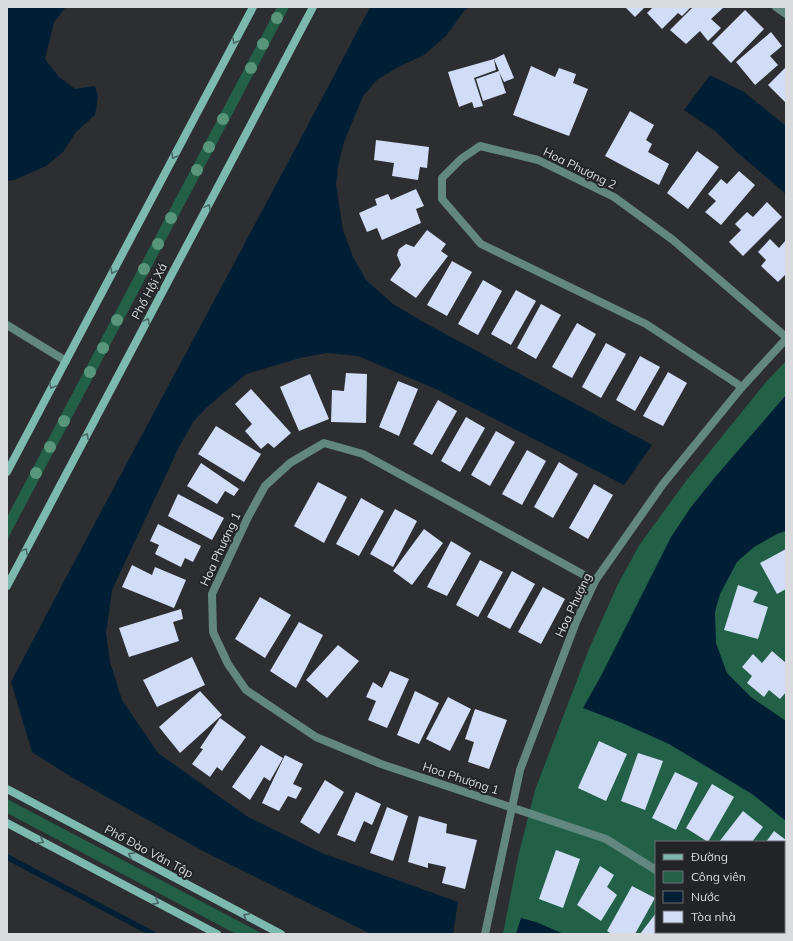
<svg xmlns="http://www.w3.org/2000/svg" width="793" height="941" viewBox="0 0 793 941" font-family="Mulish,sans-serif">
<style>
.green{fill:#226147;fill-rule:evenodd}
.water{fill:#001f35}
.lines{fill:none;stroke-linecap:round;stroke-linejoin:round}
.stream{stroke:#001f35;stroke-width:5.5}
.building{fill:#d1dcf7}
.lane{stroke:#61877f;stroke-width:8}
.street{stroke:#61877f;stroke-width:8}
.secondary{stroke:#7cb9ae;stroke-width:8}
.tree{fill:#58967c}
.oneway{stroke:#4a6764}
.labels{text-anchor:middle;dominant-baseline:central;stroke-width:4;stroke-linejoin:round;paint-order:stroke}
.street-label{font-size:12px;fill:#dadbde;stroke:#222428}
</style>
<rect width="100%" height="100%" fill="#2c2e32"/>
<g class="green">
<path d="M277,7H289L7,540V517Z"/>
<path d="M786,361V934H503L518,857L535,790L589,649L618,584L640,544L686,481L766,382ZM656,842H784V932H656Z"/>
<path d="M7,799L263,934H236L7,813Z"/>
</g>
<g class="water">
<path d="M7,7H66L54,22L45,59L59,77L75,89L95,86L98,97L95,115L76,132L63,152L46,166L14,180L7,181Z"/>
<path d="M370,7H469L464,11L446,36L424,55L398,67L378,79L363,96L344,142L339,161L336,184L343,230L353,257L366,280L393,304L427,324L652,445L624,485L438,390L358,356L327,353L300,358L246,374L206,408L193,422L179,447L112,590L106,633L110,662L122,700L158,753L248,817L322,853L458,902L453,934H371L203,851L73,778L32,752L11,682C129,456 252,233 370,7Z"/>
<path d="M710,75L744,92L786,126V194L739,154L715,131L684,110Z"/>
<path d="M786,395V531L777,534L754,547L737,562L720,594L715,612L716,643L727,673L751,697L786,721V821L752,794L669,744L622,723L583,708L602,674L671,537L691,507L716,476Z"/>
<path d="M521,918L536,922L564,934H516Z"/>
</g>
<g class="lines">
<path class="stream" d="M7,857L153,934"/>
</g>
<g class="building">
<path d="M625,7H645L635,17Z"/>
<path d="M653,7H691L682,16L678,13L662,29L647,13Z"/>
<path d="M693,7H724L711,19L721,28L708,41L700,31L686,44L670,30Z"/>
<path d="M745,10L764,29L731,63L712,43Z"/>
<path d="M771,32L782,46L770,56L778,65L755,85L736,62Z"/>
<path d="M504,54L514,78L504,82L499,72L506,93L483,101L476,79L499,71L494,59L496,70L474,78L483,106L474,108L472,102L459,107L448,72L494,59Z"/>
<path d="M531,66L555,77L559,68L576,74L573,83L588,89L569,136L513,115Z"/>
<path d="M786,67V103L768,85Z"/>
<path d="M630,111L654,125L646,140L652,144L648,152L669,164L659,185L605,156Z"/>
<path d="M376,140L429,147L427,168L420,167L418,180L392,176L394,163L374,160Z"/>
<path d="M697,151L719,167L688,209L667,193Z"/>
<path d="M739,171L755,185L721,225L705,212L716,201L708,194L721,179L727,184Z"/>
<path d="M416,189L424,206L416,209L421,223L382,240L377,228L367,232L359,213L377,205L375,199L388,194L391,200Z"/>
<path d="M767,202L782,217L743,256L729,242L741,230L735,224L747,212L753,217Z"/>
<path d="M427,230L446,244L441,251L448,256L416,298L390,280L401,265L397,255L399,249L406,244L414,247Z"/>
<path d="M770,239L779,248L786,240V274L778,282L761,266L766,260L758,252Z"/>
<path d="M452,261L472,272L447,316L427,305Z"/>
<path d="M483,280L502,291L478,335L458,324Z"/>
<path d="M516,290L536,301L511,345L491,334Z"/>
<path d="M541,304L561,315L536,359L517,348Z"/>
<path d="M577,323L596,334L572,378L552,367Z"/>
<path d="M606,343L626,354L601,398L582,387Z"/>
<path d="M640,356L660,367L635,411L616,400Z"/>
<path d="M668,372L687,383L663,426L643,416Z"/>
<path d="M346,373L367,374L366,423L331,422L332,390L344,391Z"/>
<path d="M310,374L329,419L299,431L280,387Z"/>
<path d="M398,381L418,389L399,436L379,427Z"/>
<path d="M251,389L291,433L274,448L268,443L261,449L245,431L252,424L235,404Z"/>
<path d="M438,400L457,411L432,455L413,444Z"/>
<path d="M466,417L485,428L460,472L441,461Z"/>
<path d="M216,426L261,454L244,482L198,454Z"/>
<path d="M496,431L515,442L490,486L471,475Z"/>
<path d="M527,450L546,461L522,505L502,494Z"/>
<path d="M559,462L578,474L553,518L534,507Z"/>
<path d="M201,463L239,489L234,496L225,491L217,504L187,486Z"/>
<path d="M318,482L347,497L324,543L294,526Z"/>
<path d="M594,484L613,495L588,539L569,528Z"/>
<path d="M178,494L224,518L212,540L168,516Z"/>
<path d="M361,498L384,511L359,556L336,544Z"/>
<path d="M395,509L417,521L393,567L370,554Z"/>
<path d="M158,524L201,546L193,562L185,558L181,567L155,554L159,545L150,541Z"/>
<path d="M424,529L443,543L412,585L393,571Z"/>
<path d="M451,541L471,553L447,596L427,587Z"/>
<path d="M786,549V589L777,594L760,563Z"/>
<path d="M480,560L503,572L478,617L456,605Z"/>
<path d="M132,565L152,575L155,567L186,580L174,608L122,587Z"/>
<path d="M512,571L535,584L510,629L487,617Z"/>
<path d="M738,585L758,592L753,602L768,607L758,639L724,630Z"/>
<path d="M543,587L565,599L541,644L518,632Z"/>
<path d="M260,597L291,615L265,658L235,639Z"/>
<path d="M181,609L183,619L173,622L179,641L129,657L119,628Z"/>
<path d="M299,622L323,635L296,688L270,671Z"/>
<path d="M338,645L359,661L327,698L306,680Z"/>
<path d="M772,651L786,663V692L780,699L769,690L764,697L747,683L752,676L742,667L753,654L762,663Z"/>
<path d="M192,657L205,685L157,707L143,680Z"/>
<path d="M390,671L409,679L387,728L368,720L376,701L366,697L373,682L382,688Z"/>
<path d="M200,691L222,715L180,753L159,727Z"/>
<path d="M415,691L439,703L419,744L397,735Z"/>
<path d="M448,697L471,709L450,751L426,739Z"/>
<path d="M475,709L507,720L489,769L468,762L474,742L465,739Z"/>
<path d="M220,718L246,737L222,771L217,767L210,777L192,764L203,749L200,748Z"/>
<path d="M599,741L627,754L606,801L578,788Z"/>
<path d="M261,745L283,758L270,781L264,777L250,800L232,787Z"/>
<path d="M638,753L663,761L645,810L621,801Z"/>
<path d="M285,755L303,764L293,784L302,788L296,799L288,796L279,811L262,803Z"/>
<path d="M675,772L698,783L676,830L652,818Z"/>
<path d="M325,780L344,792L319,834L300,822Z"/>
<path d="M712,784L734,797L708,842L686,828Z"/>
<path d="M356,792L381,804L372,825L364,821L355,842L337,835Z"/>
<path d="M387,807L408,816L393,861L370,853Z"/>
<path d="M743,811L763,827L752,842H719Z"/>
<path d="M419,816L447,824L446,833L477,840L465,889L442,883L446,867L428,863V868L408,862Z"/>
<path d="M774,831L786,840V858L784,861V842H766Z"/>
<path d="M556,850L580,859L563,908L539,899Z"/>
<path d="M600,866L614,875L607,887L617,895L601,921L577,905Z"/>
<path d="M786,878V914L784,912V880Z"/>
<path d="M632,886L655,898L635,934H612L607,931Z"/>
<path d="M656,913V932H674L673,934H640Z"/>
<path d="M691,932H703L705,934H689Z"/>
</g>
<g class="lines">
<path class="lane" d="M7,325L66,361"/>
<g class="street">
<path d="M776,7L786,14"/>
<path d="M742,387L646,324L481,244L442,199V178L461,159L480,146L538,160L614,197L673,240L786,337"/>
<path d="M595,581L363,454L324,443L290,463L265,486L248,517L212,594L213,632L228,664L246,690L316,737L381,764L606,839L656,870"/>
<path d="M755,932L758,934"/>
<path d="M485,934L520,770L576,622L595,581L663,484L742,387L786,339"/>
</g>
<g class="secondary">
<path d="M7,472L253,7"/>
<path d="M7,586L313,7"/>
<path d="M7,789L281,934"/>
<path d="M7,823L217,934"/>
</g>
</g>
<g class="tree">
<circle cx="277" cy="18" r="6"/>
<circle cx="263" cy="44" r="6"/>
<circle cx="251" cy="68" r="6"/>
<circle cx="223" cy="119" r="6"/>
<circle cx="209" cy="147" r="6"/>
<circle cx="197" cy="170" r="6"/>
<circle cx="171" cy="218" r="6"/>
<circle cx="158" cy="244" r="6"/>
<circle cx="144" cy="269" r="6"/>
<circle cx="117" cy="320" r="6"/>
<circle cx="103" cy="348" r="6"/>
<circle cx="90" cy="372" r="6"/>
<circle cx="64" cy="421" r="6"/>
<circle cx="50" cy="447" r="6"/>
<circle cx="36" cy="473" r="6"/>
</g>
<defs><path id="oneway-chevron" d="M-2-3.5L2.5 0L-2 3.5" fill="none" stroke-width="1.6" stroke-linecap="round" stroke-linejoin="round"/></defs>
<g class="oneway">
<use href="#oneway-chevron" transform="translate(235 41) rotate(118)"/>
<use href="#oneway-chevron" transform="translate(174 156) rotate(118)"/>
<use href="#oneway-chevron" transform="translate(208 207) rotate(-62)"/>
<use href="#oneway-chevron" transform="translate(113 271) rotate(118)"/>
<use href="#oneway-chevron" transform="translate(147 321) rotate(-62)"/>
<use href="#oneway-chevron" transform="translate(52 386) rotate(118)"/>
<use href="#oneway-chevron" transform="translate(86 436) rotate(-62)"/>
<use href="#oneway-chevron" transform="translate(25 551) rotate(-62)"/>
<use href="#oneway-chevron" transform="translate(41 841) rotate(28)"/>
<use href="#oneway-chevron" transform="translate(131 855) rotate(-152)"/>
<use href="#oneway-chevron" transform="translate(156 902) rotate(28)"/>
<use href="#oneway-chevron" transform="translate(246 916) rotate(-152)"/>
</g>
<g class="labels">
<g class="street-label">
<text transform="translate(580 168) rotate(26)">Hoa Phượng 2</text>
<text transform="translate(149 291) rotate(-62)">Phố Hội Xá</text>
<text transform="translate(220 549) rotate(-65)">Hoa Phượng 1</text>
<text transform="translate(573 605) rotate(-65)">Hoa Phượng</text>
<text transform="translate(461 778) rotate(18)">Hoa Phượng 1</text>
<text transform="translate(149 851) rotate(28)">Phố Đào Văn Tập</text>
</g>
</g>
<rect width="793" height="941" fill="none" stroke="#dadbde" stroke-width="16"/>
<rect x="655" y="841" width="130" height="92" fill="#222428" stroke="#6c6d71"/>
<rect x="663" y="854" width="20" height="6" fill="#7cb9ae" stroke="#6c6d71"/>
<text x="691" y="861" font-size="12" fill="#dadbde">Đường</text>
<rect x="663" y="871" width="20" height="12" fill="#226147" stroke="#6c6d71"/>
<text x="691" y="881" font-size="12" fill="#dadbde">Công viên</text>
<rect x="663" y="891" width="20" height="12" fill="#001f35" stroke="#6c6d71"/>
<text x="691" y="901" font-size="12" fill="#dadbde">Nước</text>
<rect x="663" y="911" width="20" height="12" fill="#d1dcf7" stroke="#6c6d71"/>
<text x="691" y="921" font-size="12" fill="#dadbde">Tòa nhà</text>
</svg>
